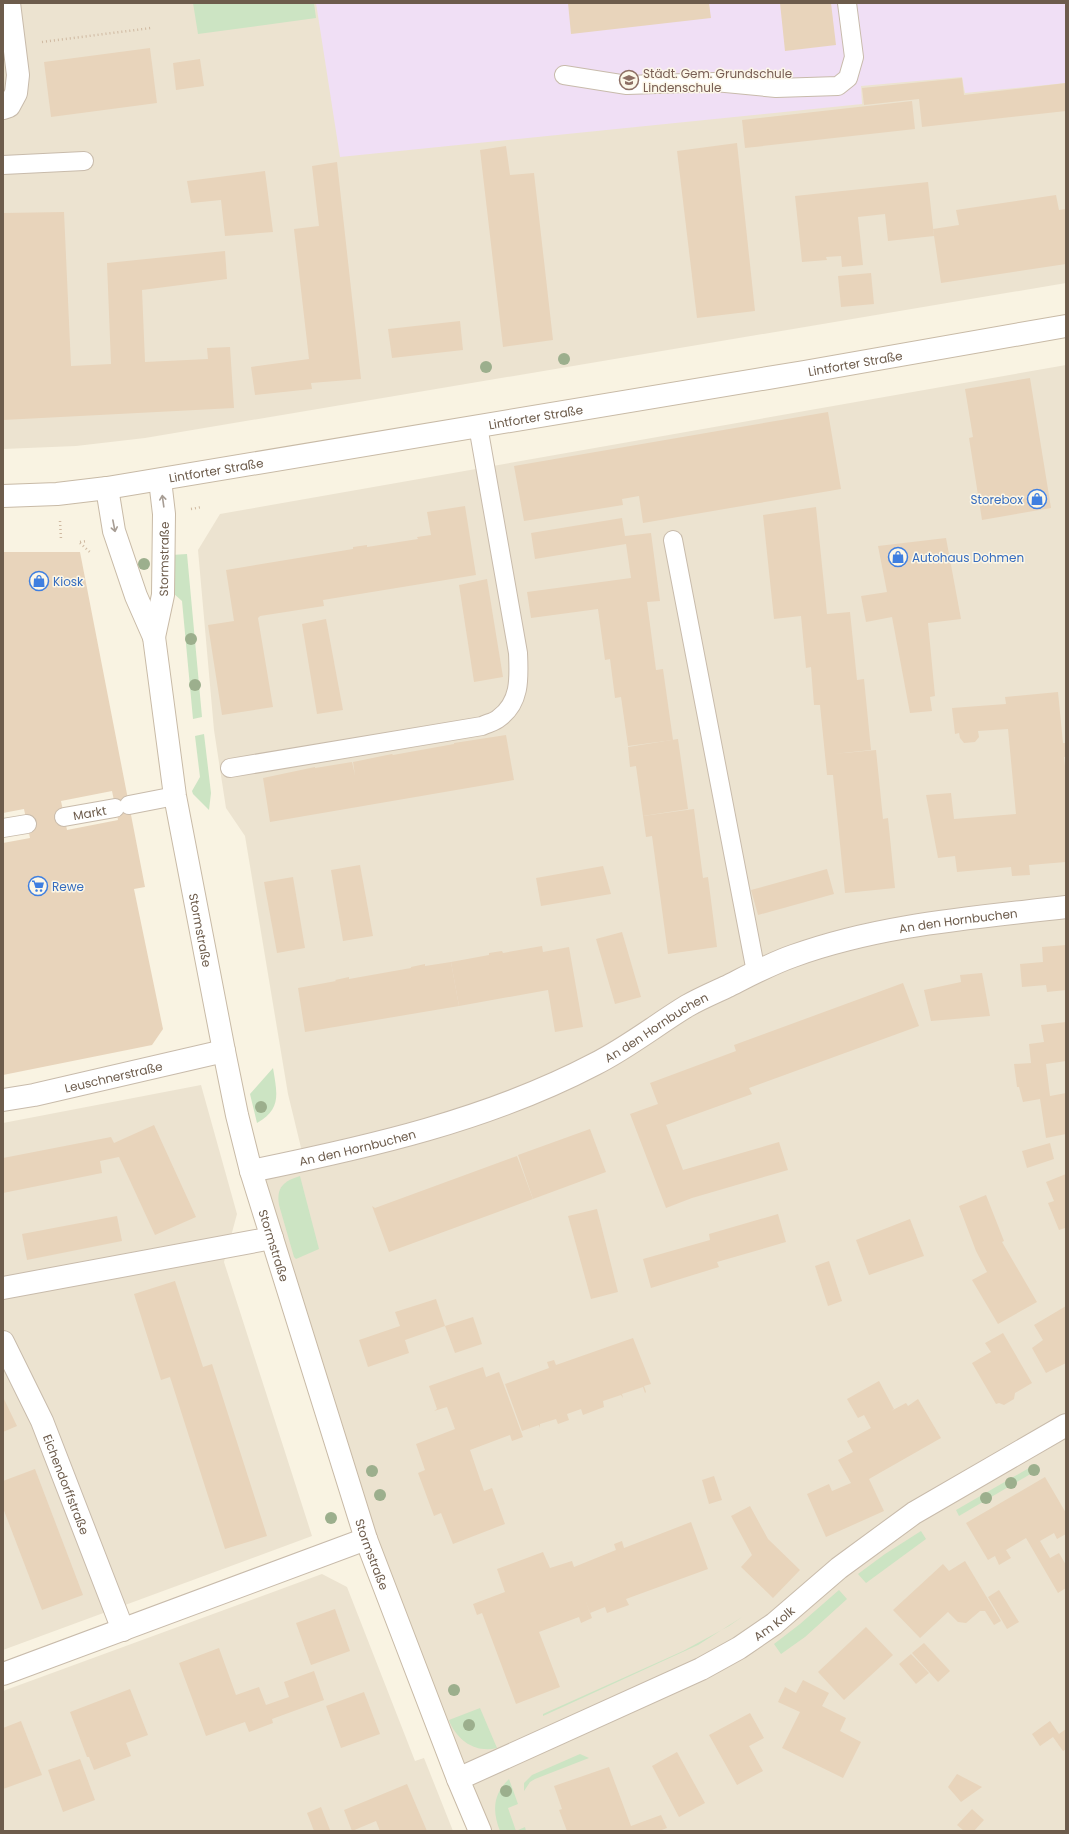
<svg xmlns="http://www.w3.org/2000/svg" width="1069" height="1834" viewBox="0 0 1069 1834" font-family="Poppins,sans-serif">
<style>
.residential{fill:#ece3d0;fill-rule:evenodd}
.education{fill:#f0dff5}
.green{fill:#cce4c3}
.building{fill:#e8d4bb;fill-rule:evenodd}
.lines{fill:none;stroke-linecap:round;stroke-linejoin:round}
.lane-casing{stroke:#c8bbab;stroke-width:20}
.street-casing{stroke:#c8bbab;stroke-width:24}
.secondary-casing{stroke:#c8baa6;stroke-width:24}
.path{stroke:#cfb9a1;stroke-width:2.5;stroke-dasharray:1 3;stroke-linecap:butt}
.lane{stroke:#fff;stroke-width:18}
.street{stroke:#fff;stroke-width:22}
.secondary{stroke:#fff;stroke-width:22}
.tree{fill:#9caf8d}
.oneway{stroke:#a79d94}
.labels{text-anchor:middle;dominant-baseline:central;stroke-width:3;stroke-linejoin:round;paint-order:stroke}
.education-label{font-size:12px;fill:#785e54;stroke:#fcf7e8;text-anchor:start}
.street-label{font-size:12px;fill:#6d5c4c;stroke:#fcf7e8}
.shop-label{font-size:12px;fill:#366cbe;stroke:#fcf7e8;text-anchor:start}
</style>
<rect width="100%" height="100%" fill="#f9f3e2"/>
<g class="residential">
<path d="M3,3H1066V283L145,438L76,446L3,449Z"/>
<path d="M1066,365V1831H480L458,1779L251,1171L304,1160L288,1094L245,836L226,808L214,730L198,550L220,514ZM695,1673L571,1741L464,1777Z"/>
<path d="M201,1085L237,1214L224,1262L312,1536L3,1650V1123Z"/>
<path d="M322,1574L347,1587L415,1761L424,1758L453,1831H3V1691Z"/>
</g>
<path class="education" d="M316,3H1066V83L965,93L962,77L861,86L862,104L340,157Z"/>
<g class="green">
<path d="M193,3H314L316,18L198,34Z"/>
<path d="M187,554L202,717L193,719L182,601L173,593L171,555Z"/>
<path d="M204,734L211,793L209,810L193,794L192,791L200,777L195,736Z"/>
<path d="M273,1068C277,1093 282,1109 257,1123L250,1094Z"/>
<path d="M300,1176L319,1249L296,1259L294,1257L279,1205C276,1187 284,1181 300,1176Z"/>
<path d="M1036,1464L1039,1469L959,1516L956,1510Z"/>
<path d="M921,1531L926,1539L866,1583L858,1574L885,1554Z"/>
<path d="M839,1590L847,1599L805,1637L781,1654L774,1644L800,1624Z"/>
<path d="M742,1617L698,1645L543,1716V1714L683,1651L729,1626Z"/>
<path d="M480,1708L497,1748C476,1753 459,1742 450,1723L449,1720Z"/>
<path d="M580,1754L589,1758L535,1779L530,1782L524,1791V1783L532,1775Z"/>
<path d="M509,1779L518,1804L508,1808L516,1831L525,1827L526,1831H500C492,1811 493,1794 509,1779Z"/>
</g>
<g class="building">
<path d="M568,3H709L711,18L571,34Z"/>
<path d="M780,3H831L836,45L785,51Z"/>
<path d="M150,48L157,103L51,117L44,62Z"/>
<path d="M200,59L204,86L176,90L173,63Z"/>
<path d="M962,78L964,95L1066,83V111L922,127L919,99L864,105L862,88Z"/>
<path d="M912,101L915,129L745,148L742,120Z"/>
<path d="M737,143L755,311L697,318L677,151Z"/>
<path d="M506,146L510,175L534,173L553,340L503,347L480,150Z"/>
<path d="M337,162L361,379L311,383L312,389L255,395L251,367L309,359L294,229L319,226L312,166Z"/>
<path d="M265,171L273,232L225,236L221,200L191,203L187,181Z"/>
<path d="M928,182L934,236L888,241L885,214L858,217L863,265L842,267L841,256L826,257L827,260L802,262L795,196Z"/>
<path d="M1056,195L1059,210L1066,209V264L941,283L933,229L959,225L956,210Z"/>
<path d="M64,212L71,366L111,364L107,263L225,251L227,279L142,290L145,362L208,359L207,348L230,347L234,408L3,420V213Z"/>
<path d="M871,273L874,304L841,307L838,276Z"/>
<path d="M460,321L463,350L392,358L388,329Z"/>
<path d="M1030,378L1051,508L982,520L969,438L973,437L965,389Z"/>
<path d="M828,412L841,489L643,523L639,496L622,499L623,505L524,521L514,466Z"/>
<path d="M465,506L476,575L323,600L324,606L260,616L258,618L273,707L222,715L208,625L234,621L226,570L353,549V547L367,545V547L418,539L417,537L431,535L427,512Z"/>
<path d="M816,507L827,614L850,612L857,680L864,679L871,750L833,754L876,750L883,819L888,818L895,888L845,893L833,775H827L820,705H814L811,667L806,668L801,616L774,619L763,515Z"/>
<path d="M622,518L625,536L651,533L660,601L647,602L656,670L663,669L673,740L628,746L621,697L615,698L610,659L605,660L598,609L531,618L527,592L631,578L626,544L535,559L531,533Z"/>
<path d="M946,538L961,619L928,623L935,696L930,697L932,711L910,713L892,617L866,622L861,596L887,592L878,546Z"/>
<path d="M3,552H80L145,887L134,889L163,1029L152,1045L3,1075V843L30,838L24,809L3,813ZM112,791L118,820L67,830L61,801Z"/>
<path d="M487,579L503,677L474,682L459,585Z"/>
<path d="M326,619L343,710L317,714L302,624Z"/>
<path d="M1058,692L1063,743H1066V757H1064L1066,775V862L1029,865L1030,875L1012,876L1011,867L957,872L955,856L938,858L926,795L951,793L954,819L1016,814L1008,729L978,731L979,737L975,742L964,743L960,738L959,733L955,734L952,708L1006,704L1005,697Z"/>
<path d="M506,735L514,780L270,822L263,778L315,767V768L352,762L355,775L353,762L392,754L393,755L454,744V743Z"/>
<path d="M678,739L688,809L643,816L636,766L630,767L628,747Z"/>
<path d="M694,809L703,878L708,877L717,947L668,954L652,836L646,837L643,816Z"/>
<path d="M360,865L373,936L343,941L331,870Z"/>
<path d="M603,866L611,894L541,906L536,878Z"/>
<path d="M827,869L834,894L758,915L751,890Z"/>
<path d="M293,877L305,948L277,953L264,882Z"/>
<path d="M622,932L641,997L615,1004L596,939Z"/>
<path d="M1066,945V990L1047,992L1046,985L1022,987L1020,964L1043,962L1042,947Z"/>
<path d="M542,946L543,952L569,947L583,1027L555,1032L548,990L459,1006L451,962L489,955V953L502,951L503,953Z"/>
<path d="M451,962L459,1006L305,1032L298,988L336,981L335,980L349,977V979L411,968V967L425,964V966Z"/>
<path d="M982,973L990,1016L931,1021L924,990L961,982L960,975Z"/>
<path d="M903,983L919,1026L749,1088L752,1094L666,1125L683,1170L779,1142L788,1170L692,1198L666,1208L630,1114L658,1104L650,1083L736,1051L734,1045Z"/>
<path d="M1066,1022V1061L1046,1064L1050,1096L1066,1093V1134L1046,1138L1040,1099L1023,1102L1019,1087H1017L1014,1064L1031,1063L1029,1044L1044,1042L1041,1025Z"/>
<path d="M154,1125L196,1217L155,1235L119,1157L100,1161L102,1173L3,1193V1158L111,1137L114,1143Z"/>
<path d="M590,1129L606,1172L533,1199L518,1155Z"/>
<path d="M1050,1143L1054,1159L1027,1168L1022,1151Z"/>
<path d="M517,1156L533,1199L389,1252L372,1206L375,1208Z"/>
<path d="M1066,1174V1231L1065,1228L1059,1230L1048,1203L1054,1201L1046,1182Z"/>
<path d="M986,1195L1004,1241L1002,1242L1037,1302L998,1324L972,1280L987,1272L976,1251L959,1206Z"/>
<path d="M597,1209L618,1292L591,1299L568,1216Z"/>
<path d="M778,1214L786,1242L717,1262L719,1267L651,1288L643,1259L710,1240L709,1234Z"/>
<path d="M117,1216L122,1241L27,1260L22,1234Z"/>
<path d="M910,1219L924,1256L869,1275L856,1240Z"/>
<path d="M829,1261L842,1301L828,1306L815,1266Z"/>
<path d="M175,1281L203,1367L212,1364L267,1536L225,1549L170,1377L161,1380L134,1294Z"/>
<path d="M436,1299L445,1326L473,1317L482,1344L455,1353L445,1326L405,1340L409,1353L368,1367L359,1340L400,1326L395,1312Z"/>
<path d="M1066,1306V1363L1046,1373L1032,1348L1043,1340L1034,1325Z"/>
<path d="M1003,1333L1032,1383L1015,1393L1014,1399L1004,1405L999,1403L996,1404L972,1363L991,1352L985,1343Z"/>
<path d="M633,1338L651,1384L644,1386L646,1392L645,1393L643,1387L622,1394L623,1398L621,1395L603,1401L604,1407L583,1415L581,1409L567,1414L569,1420L558,1424L556,1419L540,1424V1428L539,1425L522,1431L505,1384L549,1368L547,1362L554,1360L556,1365Z"/>
<path d="M483,1367L486,1377L499,1372L523,1437L512,1441L510,1435L470,1450L484,1491L492,1488L505,1524L453,1544L441,1513L434,1516L418,1473L425,1470L416,1444L455,1429L447,1407L434,1411L437,1409L429,1386Z"/>
<path d="M879,1381L894,1409L891,1411L906,1403L908,1406L918,1399L941,1438L869,1479L884,1511L826,1537L807,1494L829,1484L832,1491L851,1483L838,1460L853,1452L847,1441L871,1428L864,1415L858,1418L847,1399Z"/>
<path d="M3,1397L17,1426L3,1432Z"/>
<path d="M35,1469L83,1595L42,1610L3,1508V1481Z"/>
<path d="M714,1476L722,1500L709,1504L702,1480Z"/>
<path d="M1045,1477L1066,1513V1534L1057,1539L1054,1533L1040,1541L1050,1558L1059,1553L1066,1565V1588L1058,1593L1026,1538L1006,1550L1011,1558L999,1565L995,1556L988,1560L966,1523Z"/>
<path d="M750,1506L768,1539L800,1570L773,1598L741,1567L752,1555L731,1516Z"/>
<path d="M691,1522L708,1569L626,1599L629,1605L607,1613L605,1607L590,1613L585,1599L592,1618L581,1623L579,1617L539,1632L560,1687L516,1704L482,1613L477,1615L473,1604L505,1592L497,1569L543,1552L550,1568L572,1561L574,1567L616,1550L614,1544L622,1541L624,1548Z"/>
<path d="M965,1561L1001,1621L994,1625L985,1611H980L966,1623L958,1622L948,1612L920,1638L893,1610L943,1564L949,1571Z"/>
<path d="M999,1590L1019,1622L1007,1629L988,1597Z"/>
<path d="M335,1609L350,1651L311,1665L296,1623Z"/>
<path d="M866,1627L893,1655L844,1700L818,1672Z"/>
<path d="M924,1643L950,1671L938,1682L912,1653Z"/>
<path d="M219,1648L236,1695L259,1687L266,1705L289,1697L284,1682L314,1671L324,1700L272,1719L273,1723L249,1732L245,1722L206,1736L179,1663Z"/>
<path d="M911,1654L929,1673L916,1684L899,1664Z"/>
<path d="M803,1680L829,1693L822,1706L846,1718L840,1731L861,1742L843,1778L782,1748L800,1712L778,1702L785,1687L796,1693Z"/>
<path d="M130,1689L148,1735L126,1743L131,1756L94,1770L89,1757H87L70,1712Z"/>
<path d="M364,1692L380,1734L341,1748L326,1706Z"/>
<path d="M750,1713L764,1738L749,1746L763,1771L737,1785L709,1735Z"/>
<path d="M21,1721L42,1775L3,1789V1728Z"/>
<path d="M1050,1721L1059,1734L1066,1729V1749L1063,1751L1053,1737L1040,1746L1032,1734Z"/>
<path d="M677,1752L705,1803L679,1817L652,1766Z"/>
<path d="M80,1759L95,1800L63,1812L48,1770Z"/>
<path d="M609,1767L631,1826L661,1815L667,1828L659,1831H567L559,1810L562,1809L554,1786Z"/>
<path d="M957,1774L982,1787L961,1802L948,1787Z"/>
<path d="M407,1784L427,1831H380L376,1821L352,1831L344,1810Z"/>
<path d="M321,1807L330,1830L314,1831L307,1813Z"/>
<path d="M972,1809L984,1820L974,1831H964L957,1825Z"/>
</g>
<g class="lines">
<defs>
<g id="lane">
<path d="M564,75L627,85L715,82L776,88L838,86L848,78L854,57L847,3"/>
<path d="M3,165L84,161"/>
<path d="M673,540L756,972"/>
<path d="M230,768L482,726C488,723 495,722 499,718C521,702 519,677 518,653L478,426"/>
<path d="M129,805L175,796"/>
<path id="s1" d="M64,817L115,808"/>
<path d="M3,828L27,824"/>
</g>
<g id="street">
<path d="M3,108L9,106L16,93L18,75L9,3"/>
<path id="s2" d="M3,1100L34,1095L224,1051"/>
<path id="s3" d="M251,1171C369,1147 488,1120 595,1064C627,1048 656,1025 687,1006C699,999 713,993 726,987C748,976 770,964 793,956C882,924 973,918 1066,907"/>
<path d="M3,1288L272,1238"/>
<path id="s4" d="M3,1342L42,1421L123,1630"/>
<path d="M3,1674L366,1539"/>
<path id="s5" d="M458,1779L701,1669L739,1648L774,1624L839,1568L914,1513L1066,1425"/>
</g>
<g id="secondary">
<path id="s6" d="M107,488L114,531L136,596L154,637L175,796L224,1051L237,1115L251,1171L366,1539L458,1779L480,1831"/>
<path id="s7" d="M3,496L57,494L107,488L804,372L1066,326"/>
<path id="s8" d="M154,637L163,595L164,514L160,480"/>
</g>
</defs>
<use href="#lane" class="lane-casing"/>
<use href="#street" class="street-casing"/>
<use href="#secondary" class="secondary-casing"/>
<g class="path">
<path d="M42,42L151,28"/>
<path d="M191,509L202,507"/>
<path d="M60,521L61,539"/>
<path d="M80,542L87,541"/>
<path d="M80,543L91,553"/>
</g>
<use href="#lane" class="lane"/>
<use href="#street" class="street"/>
<use href="#secondary" class="secondary"/>
</g>
<g class="tree">
<circle cx="564" cy="359" r="6"/>
<circle cx="486" cy="367" r="6"/>
<circle cx="144" cy="564" r="6"/>
<circle cx="191" cy="639" r="6"/>
<circle cx="195" cy="685" r="6"/>
<circle cx="261" cy="1107" r="6"/>
<circle cx="1034" cy="1470" r="6"/>
<circle cx="372" cy="1471" r="6"/>
<circle cx="1011" cy="1483" r="6"/>
<circle cx="380" cy="1495" r="6"/>
<circle cx="986" cy="1498" r="6"/>
<circle cx="331" cy="1518" r="6"/>
<circle cx="454" cy="1690" r="6"/>
<circle cx="469" cy="1725" r="6"/>
<circle cx="506" cy="1791" r="6"/>
</g>
<defs><path id="oneway-shaft" d="M-6 0H5M1.5-3L5.5 0L1.5 3" fill="none" stroke-width="1.6" stroke-linecap="round" stroke-linejoin="round"/></defs>
<g class="oneway">
<use href="#oneway-shaft" transform="translate(163 501) rotate(-98)"/>
<use href="#oneway-shaft" transform="translate(114 526) rotate(79)"/>
</g>
<defs>
<symbol id="school-ring" viewBox="-11 -11 22 22"><circle r="9.5" fill="#fcf7e8" stroke="#8d6e63" stroke-width="1.5"/><path d="M0-5L7-2L0 1L-7-2ZM-4 1L0 2.5L4 1V4Q0 6-4 4Z" fill="#8d6e63"/></symbol>
<symbol id="shop-ring" viewBox="-11 -11 22 22"><circle r="9.5" fill="#fcf7e8" stroke="#3f7fe0" stroke-width="1.5"/><path d="M-5-2.5h2.3a2.7 3.5 0 0 1 5.4 0H5L5.5 6h-11ZM-1.5-2.5h3a1.5 2.3 0 0 0-3 0Z" fill="#3f7fe0"/></symbol>
<symbol id="supermarket-ring" viewBox="-11 -11 22 22"><circle r="9.5" fill="#fcf7e8" stroke="#3f7fe0" stroke-width="1.5"/><path d="M-6-5.5h2.5l.6 2H6L4.5 2H-2.5L-4.4-4H-6ZM-1.5 3.2a1.3 1.3 0 1 0 .1 0ZM3 3.2a1.3 1.3 0 1 0 .1 0Z" fill="#3f7fe0"/></symbol>
</defs>
<g fill-rule="evenodd">
<use href="#school-ring" x="618" y="69" width="22" height="22"/>
<use href="#shop-ring" x="1026" y="488" width="22" height="22"/>
<use href="#shop-ring" x="887" y="546" width="22" height="22"/>
<use href="#shop-ring" x="28" y="570" width="22" height="22"/>
<use href="#supermarket-ring" x="27" y="875" width="22" height="22"/>
</g>
<g class="labels">
<g class="education-label">
<text x="643" y="73">Städt. Gem. Grundschule<tspan x="643" dy="14">Lindenschule</tspan></text>
</g>
<g class="street-label">
<text stroke="none"><textPath href="#s7" startOffset="863">Lintforter Straße</textPath></text>
<text stroke="none"><textPath href="#s7" startOffset="539">Lintforter Straße</textPath></text>
<text stroke="none"><textPath href="#s7" startOffset="215">Lintforter Straße</textPath></text>
<text stroke="none"><textPath href="#s8" startOffset="79">Stormstraße</textPath></text>
<text stroke="none"><textPath href="#s1" startOffset="26">Markt</textPath></text>
<text stroke="none"><textPath href="#s3" startOffset="757">An den Hornbuchen</textPath></text>
<text stroke="none"><textPath href="#s6" startOffset="454">Stormstraße</textPath></text>
<text stroke="none"><textPath href="#s3" startOffset="433">An den Hornbuchen</textPath></text>
<text stroke="none"><textPath href="#s2" startOffset="113">Leuschnerstraße</textPath></text>
<text stroke="none"><textPath href="#s3" startOffset="109">An den Hornbuchen</textPath></text>
<text stroke="none"><textPath href="#s6" startOffset="778">Stormstraße</textPath></text>
<text stroke="none"><textPath href="#s4" startOffset="156">Eichendorffstraße</textPath></text>
<text stroke="none"><textPath href="#s6" startOffset="1102">Stormstraße</textPath></text>
<text stroke="none"><textPath href="#s5" startOffset="353">Am Kolk</textPath></text>
</g>
<g class="shop-label">
<text x="1023" y="499" text-anchor="end">Storebox</text>
<text x="912" y="557">Autohaus Dohmen</text>
<text x="53" y="581">Kiosk</text>
<text x="52" y="886">Rewe</text>
</g>
</g>
<rect width="1069" height="1834" fill="none" stroke="#6d5c4c" stroke-width="8"/>
</svg>
